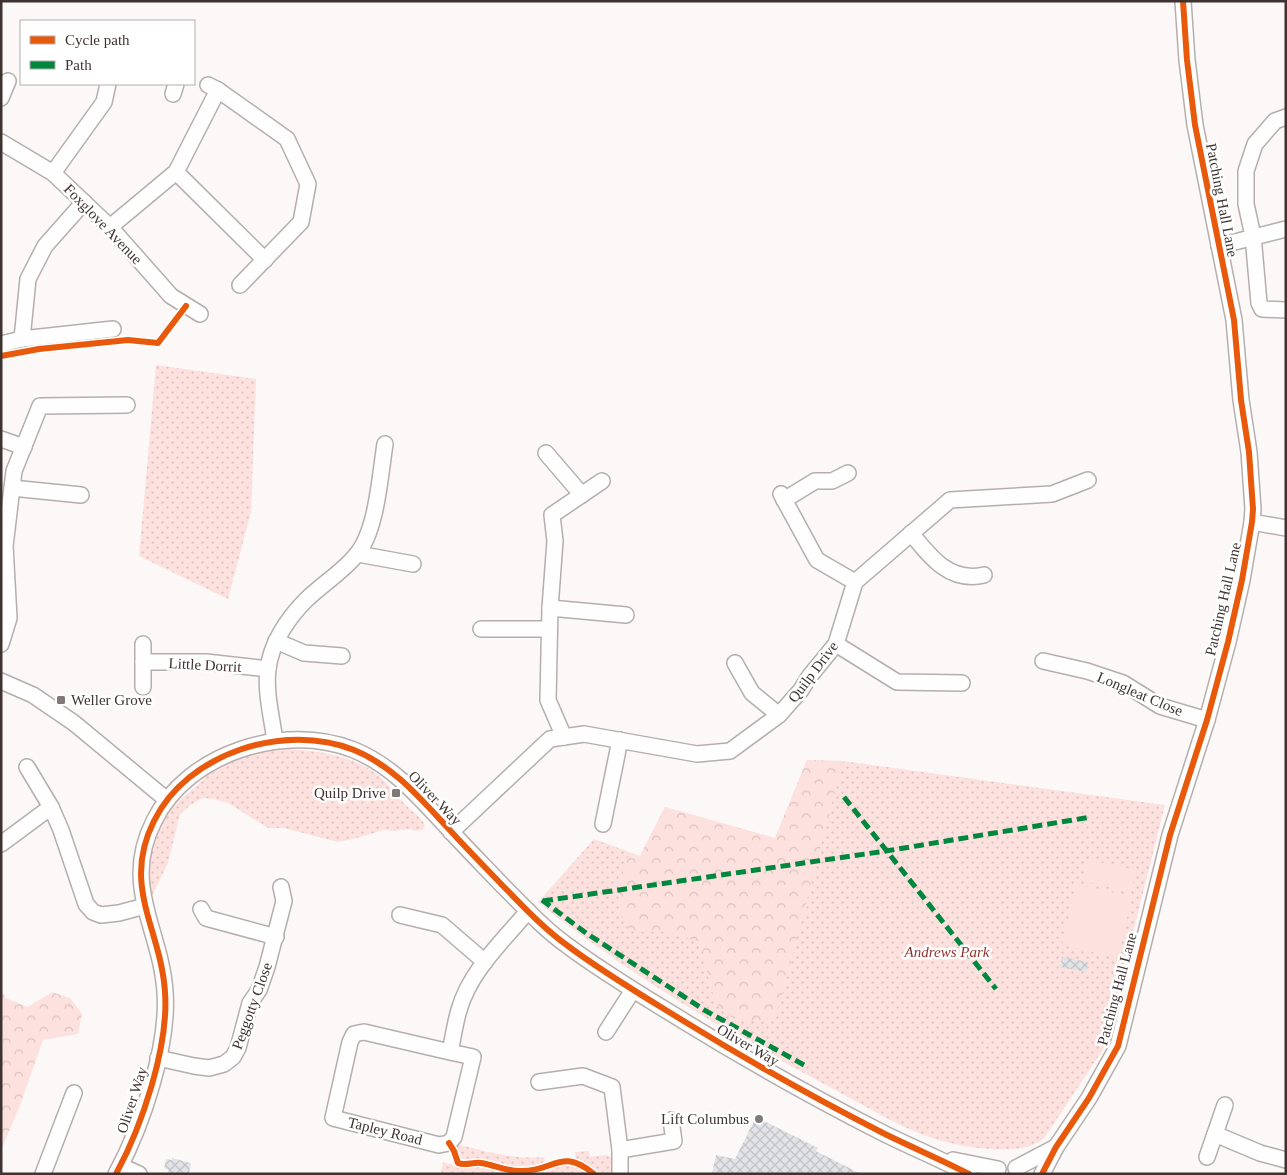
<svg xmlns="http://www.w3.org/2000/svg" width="1287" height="1175" viewBox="0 0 1287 1175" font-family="Georgia,serif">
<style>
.grass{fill:url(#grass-dots)}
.forest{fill:url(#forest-crowns)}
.garden{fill:#fde1de}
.building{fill:url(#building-cross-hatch)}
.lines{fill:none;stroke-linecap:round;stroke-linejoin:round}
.minor-casing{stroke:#b5aead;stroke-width:18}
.minor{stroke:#fffefe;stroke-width:15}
.quiet{stroke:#00873e;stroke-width:5;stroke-dasharray:10 5;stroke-linecap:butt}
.cycleway-casing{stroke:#fff;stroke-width:9}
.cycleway{stroke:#e8590c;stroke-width:6}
.poi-dot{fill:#817877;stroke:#fff;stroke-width:2}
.labels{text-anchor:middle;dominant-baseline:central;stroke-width:5;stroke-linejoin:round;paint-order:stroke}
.street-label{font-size:15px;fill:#3f3331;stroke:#fff}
.poi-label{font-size:15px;fill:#3f3331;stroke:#fff;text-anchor:end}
.park-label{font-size:15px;font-style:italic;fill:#8f332c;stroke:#fff}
</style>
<defs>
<pattern id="grass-dots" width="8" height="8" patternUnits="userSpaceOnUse" patternTransform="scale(1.25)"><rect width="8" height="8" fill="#fde1de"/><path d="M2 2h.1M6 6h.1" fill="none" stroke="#dac2bf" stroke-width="1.8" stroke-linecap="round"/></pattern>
<pattern id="forest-crowns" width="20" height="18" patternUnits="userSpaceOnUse" patternTransform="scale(1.25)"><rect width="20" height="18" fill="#fde1de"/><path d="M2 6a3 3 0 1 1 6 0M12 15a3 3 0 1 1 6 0" fill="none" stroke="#dac2bf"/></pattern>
<pattern id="building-cross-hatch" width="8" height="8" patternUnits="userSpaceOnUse" patternTransform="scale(1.25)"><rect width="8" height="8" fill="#e2e3e7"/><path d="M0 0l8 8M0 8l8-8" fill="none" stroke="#c3c3c7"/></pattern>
</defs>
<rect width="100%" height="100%" fill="#fcf8f8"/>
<g class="grass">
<path d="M156,365L256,379L251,512L228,599L139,556Z"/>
<path d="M288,749C319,751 354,755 379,776C388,784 396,795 405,804C411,811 423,818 425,826L422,830L416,831L408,829L395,831L384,830L353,839L338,842L284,828H268L228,803L213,799L203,798L192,804L180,814L168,863L152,896H150C145,868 151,835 169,812C177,801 187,794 197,786C201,782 204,778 207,774C213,769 224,764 231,761C249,754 269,751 288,749Z"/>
<path d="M807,760L843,761L1165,805L1104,1048L1047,1134C1044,1138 1040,1142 1035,1144C1011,1155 960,1147 935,1139C898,1127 860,1103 826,1085C725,1032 627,973 538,902L594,839L640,856L665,807L775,838Z"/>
<path d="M456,1144C485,1151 514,1160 544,1157L545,1162C513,1175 493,1156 462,1162L460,1160L458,1151L454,1145Z"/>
<path d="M589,1151L590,1157L606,1155L613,1158L616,1174H598L586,1164L576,1160L575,1152Z"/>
<path d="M443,1162L460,1167L481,1166L508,1173L518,1174H440Z"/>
<path d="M562,1163L576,1165L589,1174H528Z"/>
</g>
<g class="forest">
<path d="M807,760L843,761L781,1000C776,1015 772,1019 756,1021C707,1024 711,977 701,945C689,938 677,933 663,932C651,932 642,933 631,930C628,926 624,921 622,917C615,898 619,868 631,853L640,856L665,807L775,838Z"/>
<path d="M1,991L6,998L28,1007L52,992L70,998L82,1014L78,1034L43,1040L19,1108L1,1150V1064L3,1037L1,1035Z"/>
</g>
<g class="garden">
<path d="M1087,860L1136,870L1131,892L1083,881Z"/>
<path d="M1076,884L1132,897L1118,958L1062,945Z"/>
</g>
<g class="building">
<path d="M1062,957L1088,962L1086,972L1060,967Z"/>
<path d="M756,1117L818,1148L816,1151L861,1174H712L716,1155L735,1159Z"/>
<path d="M172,1158L191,1163L189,1174H168L169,1170L164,1168L166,1159L172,1160Z"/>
</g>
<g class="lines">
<defs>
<g id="minor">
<path d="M208,85L218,90L287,139L308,184L301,222L240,285"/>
<path d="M173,94L176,84"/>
<path d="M1,98L8,81"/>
<path d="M1286,117L1275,121L1255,144L1246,171V204L1253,236L1259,303L1262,309L1286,310"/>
<path d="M1,142L53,173L110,227L171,296L200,314"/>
<path d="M176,172L265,260"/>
<path d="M53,173L104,102L108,84"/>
<path d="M110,227L176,172L218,90"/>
<path d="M1219,246L1286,229"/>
<path d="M22,339L113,329"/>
<path d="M1,344L22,339L28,279L45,246L84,202"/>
<path d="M1,439L24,447"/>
<path d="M546,453L582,495"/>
<path d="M12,488L81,495"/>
<path d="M781,494L817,560L855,582"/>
<path d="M784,500L815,481H832L848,473"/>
<path d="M1252,522L1286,528"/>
<path d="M911,533C930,557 950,583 984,575"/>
<path d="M358,554L413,564"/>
<path d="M550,608L626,615"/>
<path d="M481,629H549"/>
<path d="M276,641L304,653L342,656"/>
<path d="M1,644L9,618L5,546L14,471L40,406L127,405"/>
<path d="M143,644V687"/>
<path d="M836,644L897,682L962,683"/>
<path d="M1043,661L1087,671L1123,683L1160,706L1207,720"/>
<path d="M143,662H206L268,669"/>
<path d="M735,663L752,693L779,715"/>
<path d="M1,681L33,695L74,723L167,800"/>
<path d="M564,737L548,700L550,608L555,541L552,515L602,481"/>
<path d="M275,741C272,718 265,692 268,669C271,643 288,618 306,600C321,585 344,571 357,554C377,530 380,475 385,444"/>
<path d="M27,767L51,807"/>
<path d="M603,824L620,740"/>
<path d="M451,832L550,739L584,734L697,754L730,751L779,715L801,690L809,677L836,644L855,582L950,500L1052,494L1088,480"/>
<path d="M1,844L51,807L61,830L86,904L93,912L101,915L119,913L145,906"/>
<path d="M201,909L206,918L276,937"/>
<path d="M400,915L442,925L485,962"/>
<path d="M606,1032L633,990"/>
<path d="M450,1052L364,1032L354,1034L350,1042L333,1118L439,1145L449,1143L454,1137L473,1057L450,1052C453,1038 455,1023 459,1010C470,971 503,941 528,911"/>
<path d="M158,1058L194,1066L209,1068L224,1064L233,1057L238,1048L250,1003L259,990L267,967L284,901L281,887"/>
<path d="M539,1082L583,1076L612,1087L620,1150V1174"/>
<path d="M1215,1134L1260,1153L1286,1160"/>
<path d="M620,1150L674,1141L671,1120"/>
<path d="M1207,1157L1225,1105"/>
<path d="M953,1160L998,1169"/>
<path d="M121,1166L139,1174"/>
<path d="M1016,1168L1056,1147"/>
<path d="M43,1174L74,1093"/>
<path d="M116,1174C142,1126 169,1046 165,992C161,929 121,886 154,821C187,753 285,722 354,750C393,766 419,797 447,827C465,847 484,866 503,886C524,907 544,929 568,946C604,973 643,996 682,1020C747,1060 814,1098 883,1133C911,1147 940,1159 969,1174"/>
<path d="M1042,1174L1056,1147L1089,1098L1118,1046L1170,835L1207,720L1228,642L1242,580L1252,522L1253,509L1249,452L1241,400L1234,320L1195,125L1187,60L1183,1"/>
</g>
</defs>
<use href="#minor" class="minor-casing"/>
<use href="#minor" class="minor"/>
<g class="quiet">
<path d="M844,797L996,989"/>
<path d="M542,900L586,933L706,1011L804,1065"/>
<path d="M543,901L886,851L1091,817"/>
</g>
<defs>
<g id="cycleway">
<path d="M1,356L39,349L128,340L158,343L186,306"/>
<path d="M449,1143L454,1151L458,1163C465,1166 473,1162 481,1163C495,1165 508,1172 522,1171C555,1171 561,1147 594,1174"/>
<path d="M116,1174C142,1126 169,1046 165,992C161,929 121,886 154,821C187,753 285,722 354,750C393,766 419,797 447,827C465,847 484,866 503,886C524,907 544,929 568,946C604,973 643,996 682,1020C747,1060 814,1098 883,1133C911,1147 940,1159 969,1174"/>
<path d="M1042,1174L1056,1147L1089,1098L1118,1046L1170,835L1207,720L1228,642L1242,580L1252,522L1253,509L1249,452L1241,400L1234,320L1195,125L1187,60L1183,1"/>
</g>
</defs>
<use href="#cycleway" class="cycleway-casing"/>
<use href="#cycleway" class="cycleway"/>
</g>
<g class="poi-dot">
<rect x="56" y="695" width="10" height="10" rx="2.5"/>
<rect x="391" y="788" width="10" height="10" rx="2.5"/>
<circle cx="759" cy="1119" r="5"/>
</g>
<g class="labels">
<g class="street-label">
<text transform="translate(1222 200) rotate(79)">Patching Hall Lane</text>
<text transform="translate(103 224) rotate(46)">Foxglove Avenue</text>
<text transform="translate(1223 599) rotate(-77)">Patching Hall Lane</text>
<text transform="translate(205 665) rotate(3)">Little Dorrit</text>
<text transform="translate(813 672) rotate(-53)">Quilp Drive</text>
<text transform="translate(1140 694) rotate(23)">Longleat Close</text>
<text transform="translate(435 798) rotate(46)">Oliver Way</text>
<text transform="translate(1117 989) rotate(-75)">Patching Hall Lane</text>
<text transform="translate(252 1006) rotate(-70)">Peggotty Close</text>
<text transform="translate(748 1045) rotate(30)">Oliver Way</text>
<text transform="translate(132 1100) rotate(-72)">Oliver Way</text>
<text transform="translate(385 1131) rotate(14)">Tapley Road</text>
</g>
<g class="poi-label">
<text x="71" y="700" text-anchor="start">Weller Grove</text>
<text x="386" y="793">Quilp Drive</text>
<text x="749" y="1119">Lift Columbus</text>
</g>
<g class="park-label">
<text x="947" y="952">Andrews Park</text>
</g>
</g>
<rect width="1287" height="1175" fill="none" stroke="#3f3331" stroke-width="5"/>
<rect x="20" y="20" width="175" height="65" fill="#ffffff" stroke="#b2adad"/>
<rect x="30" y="36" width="25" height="8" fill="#e8590c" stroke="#b2adad"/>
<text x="65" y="45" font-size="15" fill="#3f3331">Cycle path</text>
<rect x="30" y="61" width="25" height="8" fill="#00873e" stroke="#b2adad"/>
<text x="65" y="70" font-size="15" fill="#3f3331">Path</text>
</svg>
